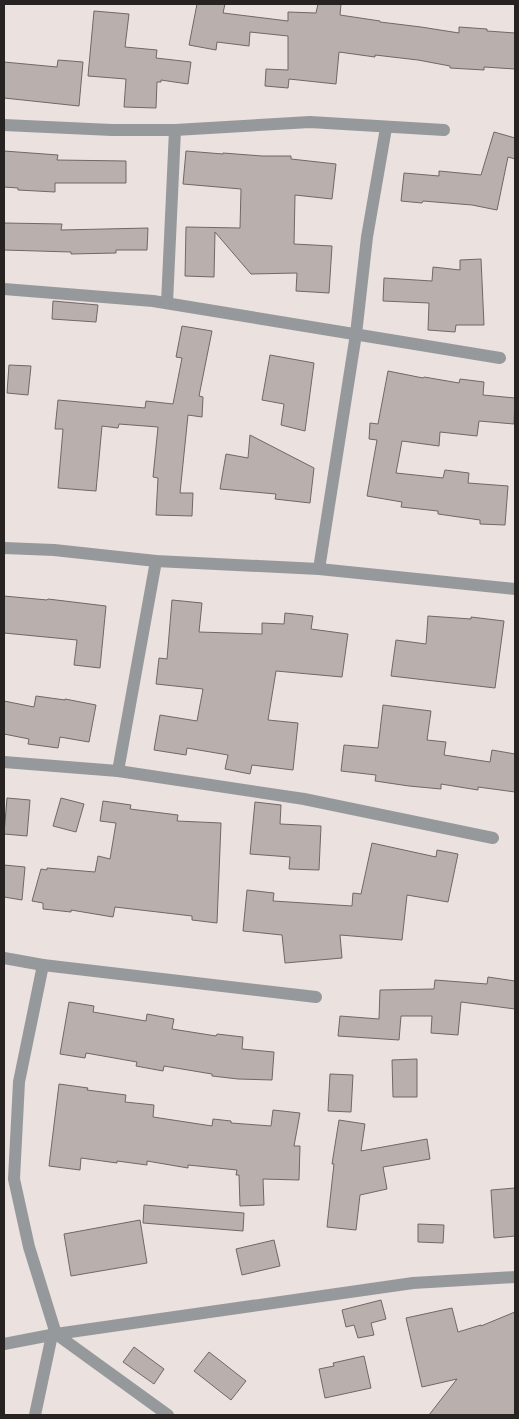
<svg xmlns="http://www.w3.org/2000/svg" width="519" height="1419" viewBox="0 0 519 1419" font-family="Karla,sans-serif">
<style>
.building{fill:#b9afad;stroke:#716866}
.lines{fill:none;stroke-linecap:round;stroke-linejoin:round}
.minor{stroke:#96999c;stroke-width:12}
</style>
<rect width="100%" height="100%" fill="#ebe1de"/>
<g class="building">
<path d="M197,4H225L223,13L288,21V12L316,13L318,4H341L340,15L380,21V22L421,27L459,33V27L487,29V31L515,33V69L484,67V70L450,68V66L418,60L375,55V57L339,52L336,84L289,79L288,88L265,86L266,69L288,70V36L250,32L249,46L217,42L216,50L189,45Z"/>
<path d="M94,11L129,14L125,47L157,50L156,58L191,62L188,84L161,80V82H157L156,108L124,107L126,79L88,76Z"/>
<path d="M58,60L83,62L79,106L4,98V62L57,67Z"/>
<path d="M494,132L515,138V159L508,157L497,210L472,205L423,201L422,203L401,201L404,173L439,176V171L481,175Z"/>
<path d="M4,151L58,155L57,160L126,161V183H55V192L18,190V188L4,187Z"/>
<path d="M186,151L223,154V153L262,156H291V159L336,164L332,199L295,195L294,244L332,246L329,293L296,291L297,273L251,274L215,232L214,277L185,276L186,227L240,228L241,189L183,184Z"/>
<path d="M4,223L62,224L61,230L148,228L147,250H116V253L71,254V252L4,250Z"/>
<path d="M481,259L484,325H456L455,332L428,330L429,303L383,301L384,278L432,281L433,267L460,270V260Z"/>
<path d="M53,301L98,305L96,322L52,319Z"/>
<path d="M182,326L212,331L199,396L203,397L202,417L188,415L180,493H193L192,516L156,515L158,478L153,477L158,427L119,424L118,428L102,426L96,491L58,488L63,429H55L58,400L145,408L146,401L173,404L182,358L176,357Z"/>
<path d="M270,355L314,363L305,431L281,425L284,404L262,400Z"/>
<path d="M9,365L31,366L28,395L7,393Z"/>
<path d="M388,371L423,378L424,377L459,383L460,379L484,382L483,395L515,398L514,424L479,421L477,436L440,432L439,446L402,441L396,473L443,478L445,470L469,473L468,483L508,486L505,525L480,524V520L438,514V511L401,507L402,502L367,496L377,440L369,439L370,423L378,424Z"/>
<path d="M250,435L314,468L310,503L275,499L276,494L220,489L226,454L248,458Z"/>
<path d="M4,596L47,600L48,599L106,606L100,668L74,665L77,640L4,633Z"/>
<path d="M172,600L202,603L199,632L262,634V623L284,624L285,613L313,616L311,629L348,634L342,677L276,671L268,720L298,723L293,770L252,765L250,774L225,769L228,755L187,748L186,755L154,750L160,715L197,721L203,689L156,684L159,658L167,659Z"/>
<path d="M428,616L471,619V617L504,621L495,688L391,676L396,640L426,644Z"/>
<path d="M36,696L65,700V699L96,705L89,742L60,737L58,748L28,744L29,739L4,734V701L34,707Z"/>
<path d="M383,705L431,711L427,740L446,742L444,755L490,762L492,750L515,754V792L478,787V790L441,784V789L409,786L375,781L376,775L341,771L344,745L378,748Z"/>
<path d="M7,798L30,800L27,836L4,834Z"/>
<path d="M61,798L84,804L76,832L53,826Z"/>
<path d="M103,801L131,805L130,809L178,815L177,821L221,823L217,923L192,920V916L115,907L113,917L71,910V912L43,909V903L32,901L41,869L47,870V868L95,872L98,856L110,859L116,823L100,821Z"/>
<path d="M255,802L281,805L280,824L321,826L319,870L289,869L290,857L250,854Z"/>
<path d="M372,843L436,857L437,850L458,854L448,902L407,895L402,940L340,935L342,958L285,963L282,935L243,931L247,890L274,893L273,901L352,906L353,893L361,894Z"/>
<path d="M4,865L25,867L22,900L4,897Z"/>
<path d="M488,977L515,981V1009L461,1002L458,1035L431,1033L432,1016H401L399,1040L338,1036L340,1016L379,1019L380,990L434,989L435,980L487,984Z"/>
<path d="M69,1002L94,1006L93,1012L146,1021L147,1014L174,1019L172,1029L216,1036L217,1034L243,1037L242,1049L274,1052L272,1080L238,1079L212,1076V1074L164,1066L163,1071L136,1066L137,1062L86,1053L85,1058L60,1054Z"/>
<path d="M417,1059V1097H393L392,1060Z"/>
<path d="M330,1074L353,1075L351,1112L328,1111Z"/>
<path d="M59,1084L88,1088L87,1090L126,1095L125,1102L154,1105L153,1117L212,1126L213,1119L231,1121V1123L271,1126L273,1110L300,1113L294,1146H300L299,1180L263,1179L264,1205L240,1206L239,1175H236L237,1170L188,1165V1168L147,1161V1165L117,1161V1163L81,1158L80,1170L49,1166Z"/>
<path d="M339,1120L365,1124L361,1151L427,1139L430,1159L383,1167L387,1189L360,1195L356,1230L327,1227L334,1164H332Z"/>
<path d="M515,1188V1236L494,1238L491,1190Z"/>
<path d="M144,1205L244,1213L243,1231L143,1223Z"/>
<path d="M140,1220L147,1263L71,1276L64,1234Z"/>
<path d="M418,1224L444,1225L443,1243L418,1242Z"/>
<path d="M274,1240L280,1266L242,1275L236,1249Z"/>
<path d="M381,1300L386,1319L371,1323L374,1335L358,1338L354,1325L346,1327L342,1310Z"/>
<path d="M452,1308L458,1332L481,1325V1326L515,1312V1415H429L457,1379L422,1387L406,1318Z"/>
<path d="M134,1347L164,1369L154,1384L123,1362Z"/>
<path d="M209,1352L246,1381L231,1400L194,1371Z"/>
<path d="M364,1356L371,1388L325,1398L319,1369L334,1366L333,1363Z"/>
</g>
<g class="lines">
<g class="minor">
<path d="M4,125L112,130H175L310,122L444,130"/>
<path d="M4,289L153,301L500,358"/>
<path d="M167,303L175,130"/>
<path d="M4,548L54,550L156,561L319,569L515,589"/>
<path d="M319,569L356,334L367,237L386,128"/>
<path d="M4,762L118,771L304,799L493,838"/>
<path d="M118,771L156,561"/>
<path d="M4,958L43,965L316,997"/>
<path d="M43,965L19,1082L14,1179L29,1247L56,1334L168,1415"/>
<path d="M4,1344L56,1334L413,1283L515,1277"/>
<path d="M35,1415L52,1335"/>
</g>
</g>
<rect width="519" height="1419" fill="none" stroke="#262322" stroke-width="10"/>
</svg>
